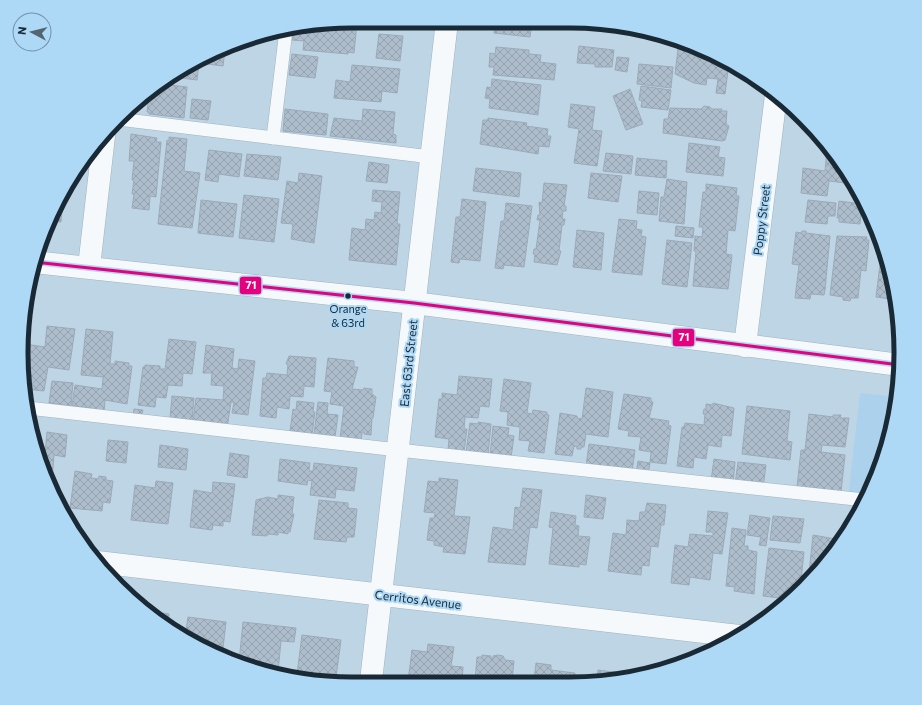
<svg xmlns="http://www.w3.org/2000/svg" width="922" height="705" viewBox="0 0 922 705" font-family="Commissioner,sans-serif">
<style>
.built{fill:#abd1ec}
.building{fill:url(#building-cross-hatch);stroke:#9baab8}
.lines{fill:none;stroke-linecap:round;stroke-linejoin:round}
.lane-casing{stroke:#9fb2be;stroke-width:14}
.street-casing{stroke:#9fb2be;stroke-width:23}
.secondary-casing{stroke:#9fb2be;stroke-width:23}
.lane{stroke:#f5f9fb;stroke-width:13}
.street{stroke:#f5f9fb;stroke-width:22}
.secondary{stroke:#f5f9fb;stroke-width:22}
.bus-1-casing{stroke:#add8f6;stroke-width:6}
.bus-1{stroke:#e5007d;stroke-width:3}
.bus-dot{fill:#192935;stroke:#add8f6;stroke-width:1.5}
.labels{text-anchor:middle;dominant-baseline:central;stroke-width:4;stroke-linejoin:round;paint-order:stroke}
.bus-label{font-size:11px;fill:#192935;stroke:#add8f6}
.street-label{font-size:12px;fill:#192935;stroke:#add8f6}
.rim{fill:none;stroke:#192935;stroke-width:5}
.line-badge{stroke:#add8f6;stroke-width:1.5}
.badge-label{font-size:11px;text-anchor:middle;font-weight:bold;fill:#fff}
</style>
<defs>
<pattern id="building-cross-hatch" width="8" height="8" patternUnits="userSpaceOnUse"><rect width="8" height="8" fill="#aebdcb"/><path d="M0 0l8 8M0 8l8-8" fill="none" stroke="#95a2af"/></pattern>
</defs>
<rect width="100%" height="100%" fill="#bed5e5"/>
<path class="built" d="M860,393L897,397L895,417L876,480L865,500L848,498Z"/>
<g class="building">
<path d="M495,21L536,22H532L530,37L494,33Z"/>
<path d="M345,22L357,23L354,53L348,52V54L303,50L304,41L292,40L293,29Z"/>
<path d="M555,22H587L586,26H578L555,23Z"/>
<path d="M649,31L656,32L665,36L648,34Z"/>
<path d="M379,34L403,36L400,61L376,58Z"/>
<path d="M579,46L614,50L612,67H595V64L577,63Z"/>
<path d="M496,47L529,50V54L541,55L540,62L556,64L554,80L493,75L494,67H489L490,53L495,54Z"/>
<path d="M698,48L716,55L729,63L725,94L716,93L718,79L707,78L706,85L694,83L675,74L678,49L697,51Z"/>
<path d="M225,50L223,66L199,63L197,80L172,77L187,66Z"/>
<path d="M292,54L318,57L315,78L289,75Z"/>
<path d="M617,57L629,58L627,72L615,70Z"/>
<path d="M639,64L673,67L671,88L637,84Z"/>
<path d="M352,65L400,69L397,93L382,91L381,102L334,98L336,80L350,82Z"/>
<path d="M492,79L541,85L538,115L489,108L490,99L485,98L487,87L491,88Z"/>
<path d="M165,82L170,83V85L187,87L184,118L149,114V112H147L149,94Z"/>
<path d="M641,86L671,90L668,110L641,107L642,101L639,100Z"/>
<path d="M630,89L643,124L626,130L613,96Z"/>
<path d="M192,99L211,101L208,120L190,118Z"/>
<path d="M571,104L595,107L592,130L602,131L597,166L574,163L579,129L568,127Z"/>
<path d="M704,106L710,107L712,109H722L721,111H727L726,124L729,126L725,140L722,141L663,133L664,119H668L670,108L701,109Z"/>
<path d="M285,109L328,114L326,135L283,131Z"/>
<path d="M363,109L395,112L393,134L396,135V143L330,136L334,118L362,121Z"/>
<path d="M488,118L527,123L526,126L548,129L547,136H551L549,147L539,146L538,154L480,144L483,120H488Z"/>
<path d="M131,134L157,138L156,142H161L156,197L150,196L149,210L132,208L134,194H132L134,180H132L134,161H129Z"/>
<path d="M169,137L187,139L184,171L200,173L192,228L158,224L167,140L169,141Z"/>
<path d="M689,143L720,147L718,157L725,158L723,176L686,172Z"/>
<path d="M827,149L845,169L853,184L829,181L827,196L801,193L803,168L825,171Z"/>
<path d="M209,150L242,154L239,177L219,174L218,182L205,180Z"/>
<path d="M606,153L633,156L631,174L603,171Z"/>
<path d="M247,154L281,157L278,180L244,176Z"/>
<path d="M637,158L667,161L666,178L635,175Z"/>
<path d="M369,162L389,165L387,183L366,181Z"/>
<path d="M476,168L521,173L519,197L473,191Z"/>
<path d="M299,173L322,176L314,243L291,239L293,224L281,223L287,181L298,183Z"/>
<path d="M591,173L622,176L618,202L588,198Z"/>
<path d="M667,179L687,182L684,224L659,221L661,197H664Z"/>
<path d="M544,183L567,185L564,206H566V211H563L562,219H565L564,225H562L559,251H561L557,265L534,262L535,254H533L534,249H536L540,220H537L538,215H540L539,202L542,203Z"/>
<path d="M706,184L737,188L736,196H739L735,231L728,230L726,254L732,255L728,289L693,286L696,251H694L695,236L702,237L703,227H699L703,192H706Z"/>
<path d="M64,189L61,222L51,221Z"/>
<path d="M373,190L400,192L397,224H400L396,265L349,260L352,228L365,230L366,219L374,220L375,212L381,213L382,202L372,201Z"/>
<path d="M639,191L659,193L657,215L637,213Z"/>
<path d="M244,195L279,199L274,242L239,238Z"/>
<path d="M462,199L486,202L480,261L460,259L459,263L451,262L456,217H460Z"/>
<path d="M201,200L237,204L233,237L198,233Z"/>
<path d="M808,200L836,203L835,216H828L827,224L805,222Z"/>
<path d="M839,201L862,204L860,224L839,222V218H837Z"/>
<path d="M506,203L532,206L524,267L504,265L503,269L495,268L501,221H504Z"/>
<path d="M619,219L637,221L636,229L642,230L641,236L646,237L642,275L612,272Z"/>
<path d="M676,226L694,228L693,238L675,236Z"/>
<path d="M577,230L604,233L601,270L573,267Z"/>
<path d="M802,231H806V233L830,236L825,290L824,295L811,294L810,299L795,298L799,265L792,264L796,232L801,233Z"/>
<path d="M837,236L867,237L866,240H869L866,271L861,270L858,298H851L850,301L843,300V297L830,295Z"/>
<path d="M667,240L692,243L687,287L662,284Z"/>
<path d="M882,248L895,288L896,304H889L890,299L876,297Z"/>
<path d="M47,326L75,329L69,370L48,367L44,391L26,389L22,350H24L25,344L45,347Z"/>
<path d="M86,329L113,332L110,364H115V361L129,363V366H132L127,404L105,400L104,413L91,411L92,408L72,406L75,385L102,389L103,377L81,375Z"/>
<path d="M169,339L196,342L192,374L183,373L182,386L168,385L166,398L156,397L155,407L138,405L143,367H145V365L160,366V369H165Z"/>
<path d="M206,345L234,349L232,368L238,369L239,359L255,361L248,415L232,413L234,402H231L227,428L193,420L196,398L223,400L224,386L211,385L212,373H203Z"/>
<path d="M289,356L316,358L314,387L304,386L303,397L290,396L289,409L277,407L276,418L260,416L263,378H266L267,373L287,375L288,364H286Z"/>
<path d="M328,358L354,361V367H358L352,389L363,390L364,388L372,389V394L376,397L373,418H372L371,435L364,434V432H362L361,442L340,439L344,406L330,404L332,392L324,391Z"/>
<path d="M459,376L492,379L489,407L480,406L478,418L465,417L464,429H467L464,452L448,450L449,439L435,437L439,399H442V393L457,395Z"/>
<path d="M504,379L531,383L527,413L532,414L533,410L547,412V415H549L544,453L528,451L530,441L519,440L520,427L507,425L508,412L500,411Z"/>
<path d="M52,381L73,383L71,406L49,403Z"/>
<path d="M586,388L613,392L608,437L586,434L584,447H581V449H577V447L574,446L572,456L555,454L560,413L577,416V418L582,419Z"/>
<path d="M624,394L651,398V401L653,402L649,418L669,421L668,425L671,426L666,464L650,462L651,452L639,450L641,437L628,436L629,431L618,429Z"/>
<path d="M172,396L194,398L192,420L170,418Z"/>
<path d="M297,401L314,403L313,412H315L312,434L290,431L293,409L296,410Z"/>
<path d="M318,402L328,403L327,414L338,415L335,437L314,434Z"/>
<path d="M713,403L734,408L731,436L722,435L721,447L708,445L706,459L694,457L693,468L677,466L682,427H684L685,423L704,425L705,414H703L704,409H706V404L713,405Z"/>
<path d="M747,406L790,411L787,441L792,442L790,460L742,454Z"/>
<path d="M134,409L143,410L141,417L133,416Z"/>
<path d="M809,414L833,417V415H841L840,418H849L845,447L822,445L821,452L845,455L841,492L797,487L801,450H805Z"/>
<path d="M478,422L491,424L488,455L466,452L470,423L478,424Z"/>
<path d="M493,426L509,428L508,435L514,436L511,458L490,455Z"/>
<path d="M47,432L67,435L65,457L54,455L52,481L39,453L45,454Z"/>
<path d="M108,440L128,442L126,463L106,461Z"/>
<path d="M589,444L635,450L632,472L586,467Z"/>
<path d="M160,445L188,449L186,470L158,467Z"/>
<path d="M230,453L249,456L247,478L227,475Z"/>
<path d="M280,459L310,463L309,471H313L314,463L357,468L354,491L336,489L335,498L310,495L312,481L308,480L307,485L278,481Z"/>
<path d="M714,459L735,462L733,484L711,481Z"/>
<path d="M638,461L650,463L648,476L636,474Z"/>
<path d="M738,462L766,465L763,488L735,484Z"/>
<path d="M75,471L92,474L91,478L98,479L99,476L106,477V480L113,481L110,503L103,502L102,511L70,508Z"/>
<path d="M439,478L458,480L454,516L470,517L465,554L443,552L444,547L434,545V541L427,540L430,518H434L435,513L424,512L428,481L439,482Z"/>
<path d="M156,481L173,483L168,524L131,520L135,485L155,488Z"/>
<path d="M213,482L235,484L230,522L223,521V526L213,525L212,530L190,527L194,490L212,493Z"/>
<path d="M523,488L542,490L537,528L530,527L525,565L488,562L493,527L513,530L515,507L520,508Z"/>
<path d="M278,495L294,497L292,514H294L290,532L288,531V534L278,532V535L268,534L267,536L252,535L256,500L268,497L278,499Z"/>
<path d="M586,495L606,498L603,519L584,517Z"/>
<path d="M319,500L348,503V508L357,509L354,537H347L346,542L314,539Z"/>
<path d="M647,503L666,505L664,525H661L658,547L651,546L649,566L642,565L641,575L608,571L613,533L626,535L627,520L639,521L640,512H645Z"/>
<path d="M708,511L728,513L722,554L713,553L710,580L690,577L689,585L671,583L675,545L688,547L690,534L713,536V532H706Z"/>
<path d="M551,512L576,516L575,525L579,526L578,536L590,537L586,565L579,564V567L549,564L553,528L549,527Z"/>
<path d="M750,515L770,518L766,546L759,545L761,537L747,535Z"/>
<path d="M773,516L804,519L800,543L770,540Z"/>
<path d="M732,528L746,530L744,546H748V550L757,552L754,594L734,591L735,587L726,586Z"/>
<path d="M813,535L841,540L840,542L808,582Z"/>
<path d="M769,548L804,552L800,590L789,599L763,596Z"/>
<path d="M148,611L169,614L168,628L148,612Z"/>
<path d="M188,617L226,622L222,657L185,637Z"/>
<path d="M243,622L296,628L294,642L281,641L278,672L239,662Z"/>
<path d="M302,635L341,640L336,677H334V681H313L314,676L297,674Z"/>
<path d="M428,644L454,647L451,666L463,667L462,681H408L412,650L427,652Z"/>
<path d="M482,655L491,656V658H494L493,656L498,655L503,656L505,660L514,661L512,681H475L477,657H482Z"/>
<path d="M536,663L551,665V670L575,673L574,681H534Z"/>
<path d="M598,670L628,674L627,678L613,681H596Z"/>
</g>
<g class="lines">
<defs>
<g id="lane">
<path d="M118,119L431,157"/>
<path d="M273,138L286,30"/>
<path d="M28,408L398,450L865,500"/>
</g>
<g id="street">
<path d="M89,267L104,136"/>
<path d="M745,346L776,95"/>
<path d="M97,562L739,636"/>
<path d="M371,681L447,21"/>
</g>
<path id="secondary" d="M34,262L414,303L900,365"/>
</defs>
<use href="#lane" class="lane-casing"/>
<use href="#street" class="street-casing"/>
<use href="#secondary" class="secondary-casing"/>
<use href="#lane" class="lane"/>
<use href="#street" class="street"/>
<use href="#secondary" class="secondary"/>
<defs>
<path id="bus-1" d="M34,262L414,303L900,365"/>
</defs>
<use href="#bus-1" class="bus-1-casing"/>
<use href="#bus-1" class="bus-1"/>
</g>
<circle class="bus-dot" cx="348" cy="296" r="3.5"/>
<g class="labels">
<g class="bus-label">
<text x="348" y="308">Orange<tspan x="348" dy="14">&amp; 63rd</tspan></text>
</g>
<g class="street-label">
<text transform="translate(761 220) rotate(-83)">Poppy Street</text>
<text transform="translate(408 363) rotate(-84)">East 63rd Street</text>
<text transform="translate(418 599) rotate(7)">Cerritos Avenue</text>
</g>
</g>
<path d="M0 0H922V705H0ZM352 28H570A324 324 0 0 1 894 352V353A324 324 0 0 1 570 677H352A324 324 0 0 1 28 353V352A324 324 0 0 1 352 28Z" fill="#add8f6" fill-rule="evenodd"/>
<path class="rim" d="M352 28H570A324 324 0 0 1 894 352V353A324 324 0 0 1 570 677H352A324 324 0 0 1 28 353V352A324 324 0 0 1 352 28Z"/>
<g class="line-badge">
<rect x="239" y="276" width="23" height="19" rx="4" fill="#e5007d"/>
<rect x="672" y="328" width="23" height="19" rx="4" fill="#e5007d"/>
</g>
<g class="badge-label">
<text x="251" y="289">71</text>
<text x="684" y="341">71</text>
</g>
<g transform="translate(32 32) rotate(277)"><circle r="19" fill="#add8f6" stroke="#7292a9"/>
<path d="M0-3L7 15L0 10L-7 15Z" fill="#536573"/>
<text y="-6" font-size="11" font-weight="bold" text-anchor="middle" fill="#192935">N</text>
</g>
</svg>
